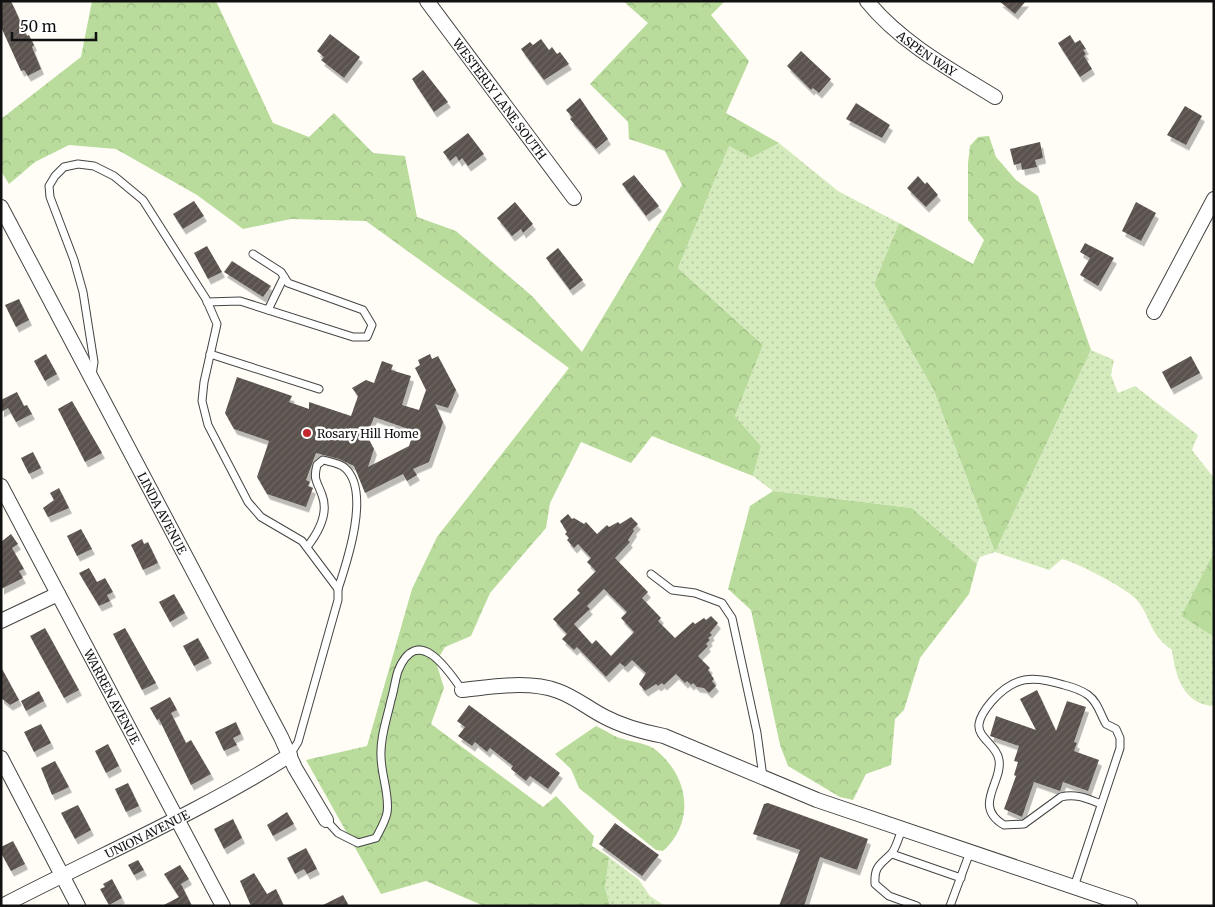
<svg xmlns="http://www.w3.org/2000/svg" width="1215" height="907" viewBox="0 0 1215 907" font-family="Merriweather,serif">
<style>
.grass{fill:url(#grass-dots)}
.forest{fill:url(#forest-crowns)}
.building{fill:url(#building-hatch);fill-rule:evenodd;filter:url(#shadow)}
.lines{fill:none;stroke-linecap:round;stroke-linejoin:round}
.service-casing{stroke:#444;stroke-width:9}
.minor-casing{stroke:#444;stroke-width:16}
.service{stroke:#fff;stroke-width:7}
.minor{stroke:#fff;stroke-width:14}
.poi-dot{fill:#c4262e;stroke:#fff;stroke-width:2}
.labels{text-anchor:middle;dominant-baseline:central;stroke-width:5;stroke-linejoin:round;paint-order:stroke}
.street-label{font-size:12px;fill:#111;stroke:#fff}
.poi-label{font-size:12px;fill:#111;stroke:#fff;text-anchor:start}
</style>
<defs>
<pattern id="grass-dots" width="8" height="8" patternUnits="userSpaceOnUse" patternTransform="scale(1.25)"><rect width="8" height="8" fill="#d5ebbd"/><path d="M2 2h.1M6 6h.1" fill="none" stroke="#b6c8a1" stroke-width="1.8" stroke-linecap="round"/></pattern>
<pattern id="forest-crowns" width="20" height="18" patternUnits="userSpaceOnUse" patternTransform="scale(1.25)"><rect width="20" height="18" fill="#b9dc9c"/><path d="M2 6a3 3 0 1 1 6 0M12 15a3 3 0 1 1 6 0" fill="none" stroke="#9ebc85"/></pattern>
<pattern id="building-hatch" width="6" height="6" patternUnits="userSpaceOnUse" patternTransform="scale(1.25)"><rect width="6" height="6" fill="#5a524d"/><path d="M-1 1l2-2M0 6l6-6M5 7l2-2" fill="none" stroke="#6d6662"/></pattern>
<filter id="shadow"><feDropShadow dx="3" dy="5.5" stdDeviation="0" flood-color="#0004"/></filter>
</defs>
<rect width="100%" height="100%" fill="#fffdf5"/>
<g class="grass">
<path d="M779,143L838,191L899,223L874,284L934,391L995,552L1091,350L1114,360L1111,375L1118,393L1135,386L1198,435L1192,450L1214,478V552L1181,616L1214,637V706C1184,705 1175,676 1172,650C1149,634 1152,619 1137,600C1128,589 1076,562 1062,559L1049,570L995,552L980,557L977,564L912,508L773,491L753,476L761,446L735,416L763,345L678,268L729,146L751,158Z"/>
<path d="M609,857L639,880L650,896L665,906H610L605,888Z"/>
</g>
<g class="forest">
<path d="M92,1H216L273,123L309,137L334,113L373,153L405,156L417,217L456,231L532,296L582,352L682,185L665,151L629,139L628,122L590,84L648,23L623,1H725L711,15L749,61L726,113L779,143L751,158L729,146L678,268L763,345L735,416L761,446L753,476L652,436L631,463L581,442L550,503L546,528L490,593L471,636L445,647L436,662L444,688L431,724L543,807L556,796L594,836L592,846L609,857L605,888L610,906H484L426,881L381,894L306,760L367,746L412,589L437,537L569,368L366,221L291,219L243,229L197,195L116,149L69,145L35,162L9,184L1,171V119L81,57Z"/>
<path d="M989,136L996,157L1016,180L1038,196L1091,350L995,552L934,391L874,284L899,223L973,264L984,240L968,220V163L970,146L978,137Z"/>
<path d="M773,491L912,508L977,564L969,594L920,658L904,710L895,719L891,765L866,774L853,800L840,797L788,766L780,745L751,610L728,589L750,506Z"/>
<path d="M1214,552V637L1181,616Z"/>
<path d="M596,726C605,730 614,737 623,739C633,742 644,743 653,748C688,773 697,821 663,851L656,850L579,788L571,769L555,754Z"/>
</g>
<g class="building">
<path d="M1,1H11L27,36L29,35L34,45L32,47L41,69L28,76L24,70L21,71L1,27Z"/>
<path d="M999,1H1026L1015,14Z"/>
<path d="M330,34L360,57L344,78L321,60L324,57L317,51Z"/>
<path d="M1070,35L1075,43L1080,40L1086,49L1083,50L1086,54L1084,56L1092,69L1080,77L1058,43Z"/>
<path d="M541,39L549,50L552,47L557,54L560,52L569,64L544,80L521,49L530,42L533,45Z"/>
<path d="M801,51L831,79L819,93L813,88L811,90L787,66Z"/>
<path d="M423,70L448,102L434,112L412,79Z"/>
<path d="M580,98L608,139L596,149L570,119L572,117L566,110Z"/>
<path d="M856,103L890,125L882,138L846,119Z"/>
<path d="M1185,106L1202,116L1186,145L1167,135Z"/>
<path d="M468,133L484,154L468,166L462,158L459,161L456,156L450,161L443,152Z"/>
<path d="M1040,142L1043,158L1035,160L1037,167L1022,170L1021,163L1014,165L1010,149Z"/>
<path d="M634,175L659,206L646,216L622,184Z"/>
<path d="M918,176L925,184L927,182L938,195L926,207L907,188Z"/>
<path d="M194,201L204,216L183,229L173,214Z"/>
<path d="M515,202L533,224L523,233L521,229L512,236L497,218Z"/>
<path d="M1136,202L1156,213L1141,241L1122,231Z"/>
<path d="M1085,243L1114,258L1098,286L1080,275L1090,258L1080,252Z"/>
<path d="M207,246L222,272L208,279L194,253Z"/>
<path d="M558,248L583,280L570,290L546,258Z"/>
<path d="M232,261L271,286L263,297L224,272Z"/>
<path d="M19,299L29,320L16,327L5,305Z"/>
<path d="M46,354L57,374L45,381L34,361Z"/>
<path d="M430,354L432,359L438,356L456,390L448,408L435,404L443,422L429,462L413,469L417,475L407,481L403,474L365,493L354,466L339,459L316,453L306,480L310,482L308,486L313,488L306,507L267,494L257,477L269,441L234,429L225,413L237,377L292,396L289,402L309,409V402L351,416L358,396L352,388L366,380L374,383L382,361L393,365L391,370L411,376L402,405L419,410L426,390L415,368L420,365L418,360ZM374,417L414,431L409,446L368,467L374,449L367,436Z"/>
<path d="M1191,356L1200,373L1171,389L1162,372Z"/>
<path d="M17,392L24,406L27,405L32,414L16,422L8,408L1,412V400Z"/>
<path d="M72,401L102,453L85,462L58,409Z"/>
<path d="M33,452L41,468L29,474L21,458Z"/>
<path d="M59,488L69,508L48,517L43,508L54,500L50,493Z"/>
<path d="M568,514L572,519L574,518L584,524L586,522L597,534L607,525L609,527L618,522L620,524L631,517L638,524L633,529L634,531L628,540L630,542L615,558L648,592L642,598L661,618L658,621L675,638L693,622L695,624L704,618L706,620L711,616L718,623L710,633L712,635L708,638L710,640L706,644L708,646L698,656L710,668L708,670L714,679L712,681L716,686L709,693L704,688L697,687L693,683L691,685L687,681L685,683L676,674L664,685L662,683L658,686L656,684L645,691L639,684L646,673L632,660L625,667L620,663L606,677L577,647L574,650L562,639L567,634L553,619L580,593L577,590L596,571L587,562L591,558L578,544L574,548L567,540L569,538L565,534L567,532L560,521ZM604,589L627,612L621,618L634,632L611,656L596,640L592,644L574,624L590,609L587,606Z"/>
<path d="M81,529L92,549L77,556L67,536Z"/>
<path d="M11,534L18,544L12,548L24,569L19,571L23,578L1,589V542Z"/>
<path d="M142,539L144,544L148,542L158,563L143,570L131,545Z"/>
<path d="M89,568L97,582L105,578L113,592L107,595L110,601L99,606L79,573Z"/>
<path d="M174,594L185,613L170,622L159,602Z"/>
<path d="M45,628L79,690L64,698L30,636Z"/>
<path d="M125,628L156,683L142,690L113,634Z"/>
<path d="M198,638L209,658L194,666L183,646Z"/>
<path d="M1,667L19,700L10,705L1,698Z"/>
<path d="M1037,690L1056,731L1067,701L1086,707L1074,742L1077,743L1074,751L1099,760L1088,791L1063,782L1060,791L1034,782L1022,817L1004,809L1016,776L1014,775L1018,762L1014,761L1019,746L990,736L996,716L1036,730L1020,699Z"/>
<path d="M39,691L44,701L26,711L21,701Z"/>
<path d="M170,697L177,710L171,713L186,743L191,740L211,774L191,785L159,719L157,720L150,708Z"/>
<path d="M469,705L560,773L548,789L530,776L526,781L511,769L513,766L490,748L487,752L475,742L472,746L458,736L465,727L457,721Z"/>
<path d="M236,722L241,734L233,738L237,745L224,751L215,732Z"/>
<path d="M41,724L51,743L34,752L24,732Z"/>
<path d="M108,744L119,766L106,773L95,751Z"/>
<path d="M55,761L69,787L52,795L41,768Z"/>
<path d="M128,783L139,806L126,812L115,789Z"/>
<path d="M768,803L868,839L857,870L820,857L804,906H779L800,850L753,834L764,804Z"/>
<path d="M78,805L91,830L75,839L61,813Z"/>
<path d="M287,812L294,824L273,836L267,825Z"/>
<path d="M233,819L242,838L224,849L214,829Z"/>
<path d="M615,823L659,855L642,876L599,844Z"/>
<path d="M13,841L25,864L11,871L1,853V847Z"/>
<path d="M306,848L317,869L307,874L304,869L295,874L287,858Z"/>
<path d="M138,860L144,870L134,875L128,865Z"/>
<path d="M180,865L189,879L181,884L192,906H162L179,897L164,874Z"/>
<path d="M254,873L267,894L276,889L284,906H251L240,881Z"/>
<path d="M112,879L122,898L109,905L100,889L105,887L103,884Z"/>
<path d="M343,895L349,906H321Z"/>
</g>
<g class="lines">
<defs>
<g id="service">
<path d="M207,302L240,301L353,337H367L372,325L363,310L288,283L281,272L253,254"/>
<path d="M268,310L284,277"/>
<path d="M210,354L319,389"/>
<path d="M92,375L94,362L83,292L74,260L50,197L49,186L55,176L64,167L78,164L94,166L114,176L143,200L206,299L217,324L204,382L202,401L208,425L248,502L261,517L302,541L338,589V600L298,742L290,755"/>
<path d="M307,547C318,533 329,513 322,495C317,481 313,480 317,465L323,460C330,462 340,463 345,468C371,491 347,562 338,589"/>
<path d="M651,574L672,590L695,593L722,603L732,618L757,733L763,777"/>
<path d="M326,820L338,833L358,843L376,838C380,830 385,822 387,813C390,795 381,775 381,756C380,737 387,719 391,700C394,691 395,680 398,671C417,624 447,668 462,690"/>
<path d="M902,829C899,836 896,849 891,854C880,865 874,866 875,884L889,896L917,906"/>
<path d="M892,854L961,878"/>
<path d="M1074,887L1120,748V738L1116,729L1106,724C1100,714 1098,702 1088,695C1081,690 1072,687 1064,685C1033,675 1014,676 992,701C986,708 980,716 979,724C977,738 997,745 999,760C1003,782 972,806 1004,825L1024,824L1061,797C1076,793 1088,799 1101,804"/>
<path d="M950,906L970,852"/>
</g>
<g id="minor">
<path id="s1" d="M427,1L574,198"/>
<path id="s2" d="M867,1C900,42 951,70 995,97"/>
<path id="s3" d="M1,207L281,737L295,768L326,820"/>
<path d="M1154,312L1214,199"/>
<path id="s4" d="M1,486L223,906"/>
<path d="M1,621L58,594"/>
<path d="M462,690C493,687 528,680 558,691C575,697 589,709 605,717C624,727 643,732 664,736L817,800L1130,906"/>
<path d="M1,758L78,906"/>
<path id="s5" d="M2,906C98,856 199,813 290,755"/>
</g>
</defs>
<use href="#service" class="service-casing"/>
<use href="#minor" class="minor-casing"/>
<use href="#service" class="service"/>
<use href="#minor" class="minor"/>
</g>
<circle class="poi-dot" cx="307" cy="433" r="5"/>
<g class="labels">
<g class="street-label">
<text stroke="none"><textPath href="#s2" startOffset="80">ASPEN WAY</textPath></text>
<text stroke="none"><textPath href="#s1" startOffset="122">WESTERLY LANE SOUTH</textPath></text>
<text stroke="none"><textPath href="#s3" startOffset="346">LINDA AVENUE</textPath></text>
<text stroke="none"><textPath href="#s4" startOffset="238">WARREN AVENUE</textPath></text>
<text stroke="none"><textPath href="#s5" startOffset="162">UNION AVENUE</textPath></text>
</g>
<g class="poi-label">
<text x="317" y="433">Rosary Hill Home</text>
</g>
</g>
<rect width="1215" height="907" fill="none" stroke="#111111" stroke-width="5"/>
<path d="M12 32v8h84v-8" fill="none" stroke="#111111" stroke-width="2.5"/>
<text x="20" y="32" font-size="15" fill="#111111" stroke="#ffffff" stroke-width="4" paint-order="stroke">50 m</text>
</svg>
